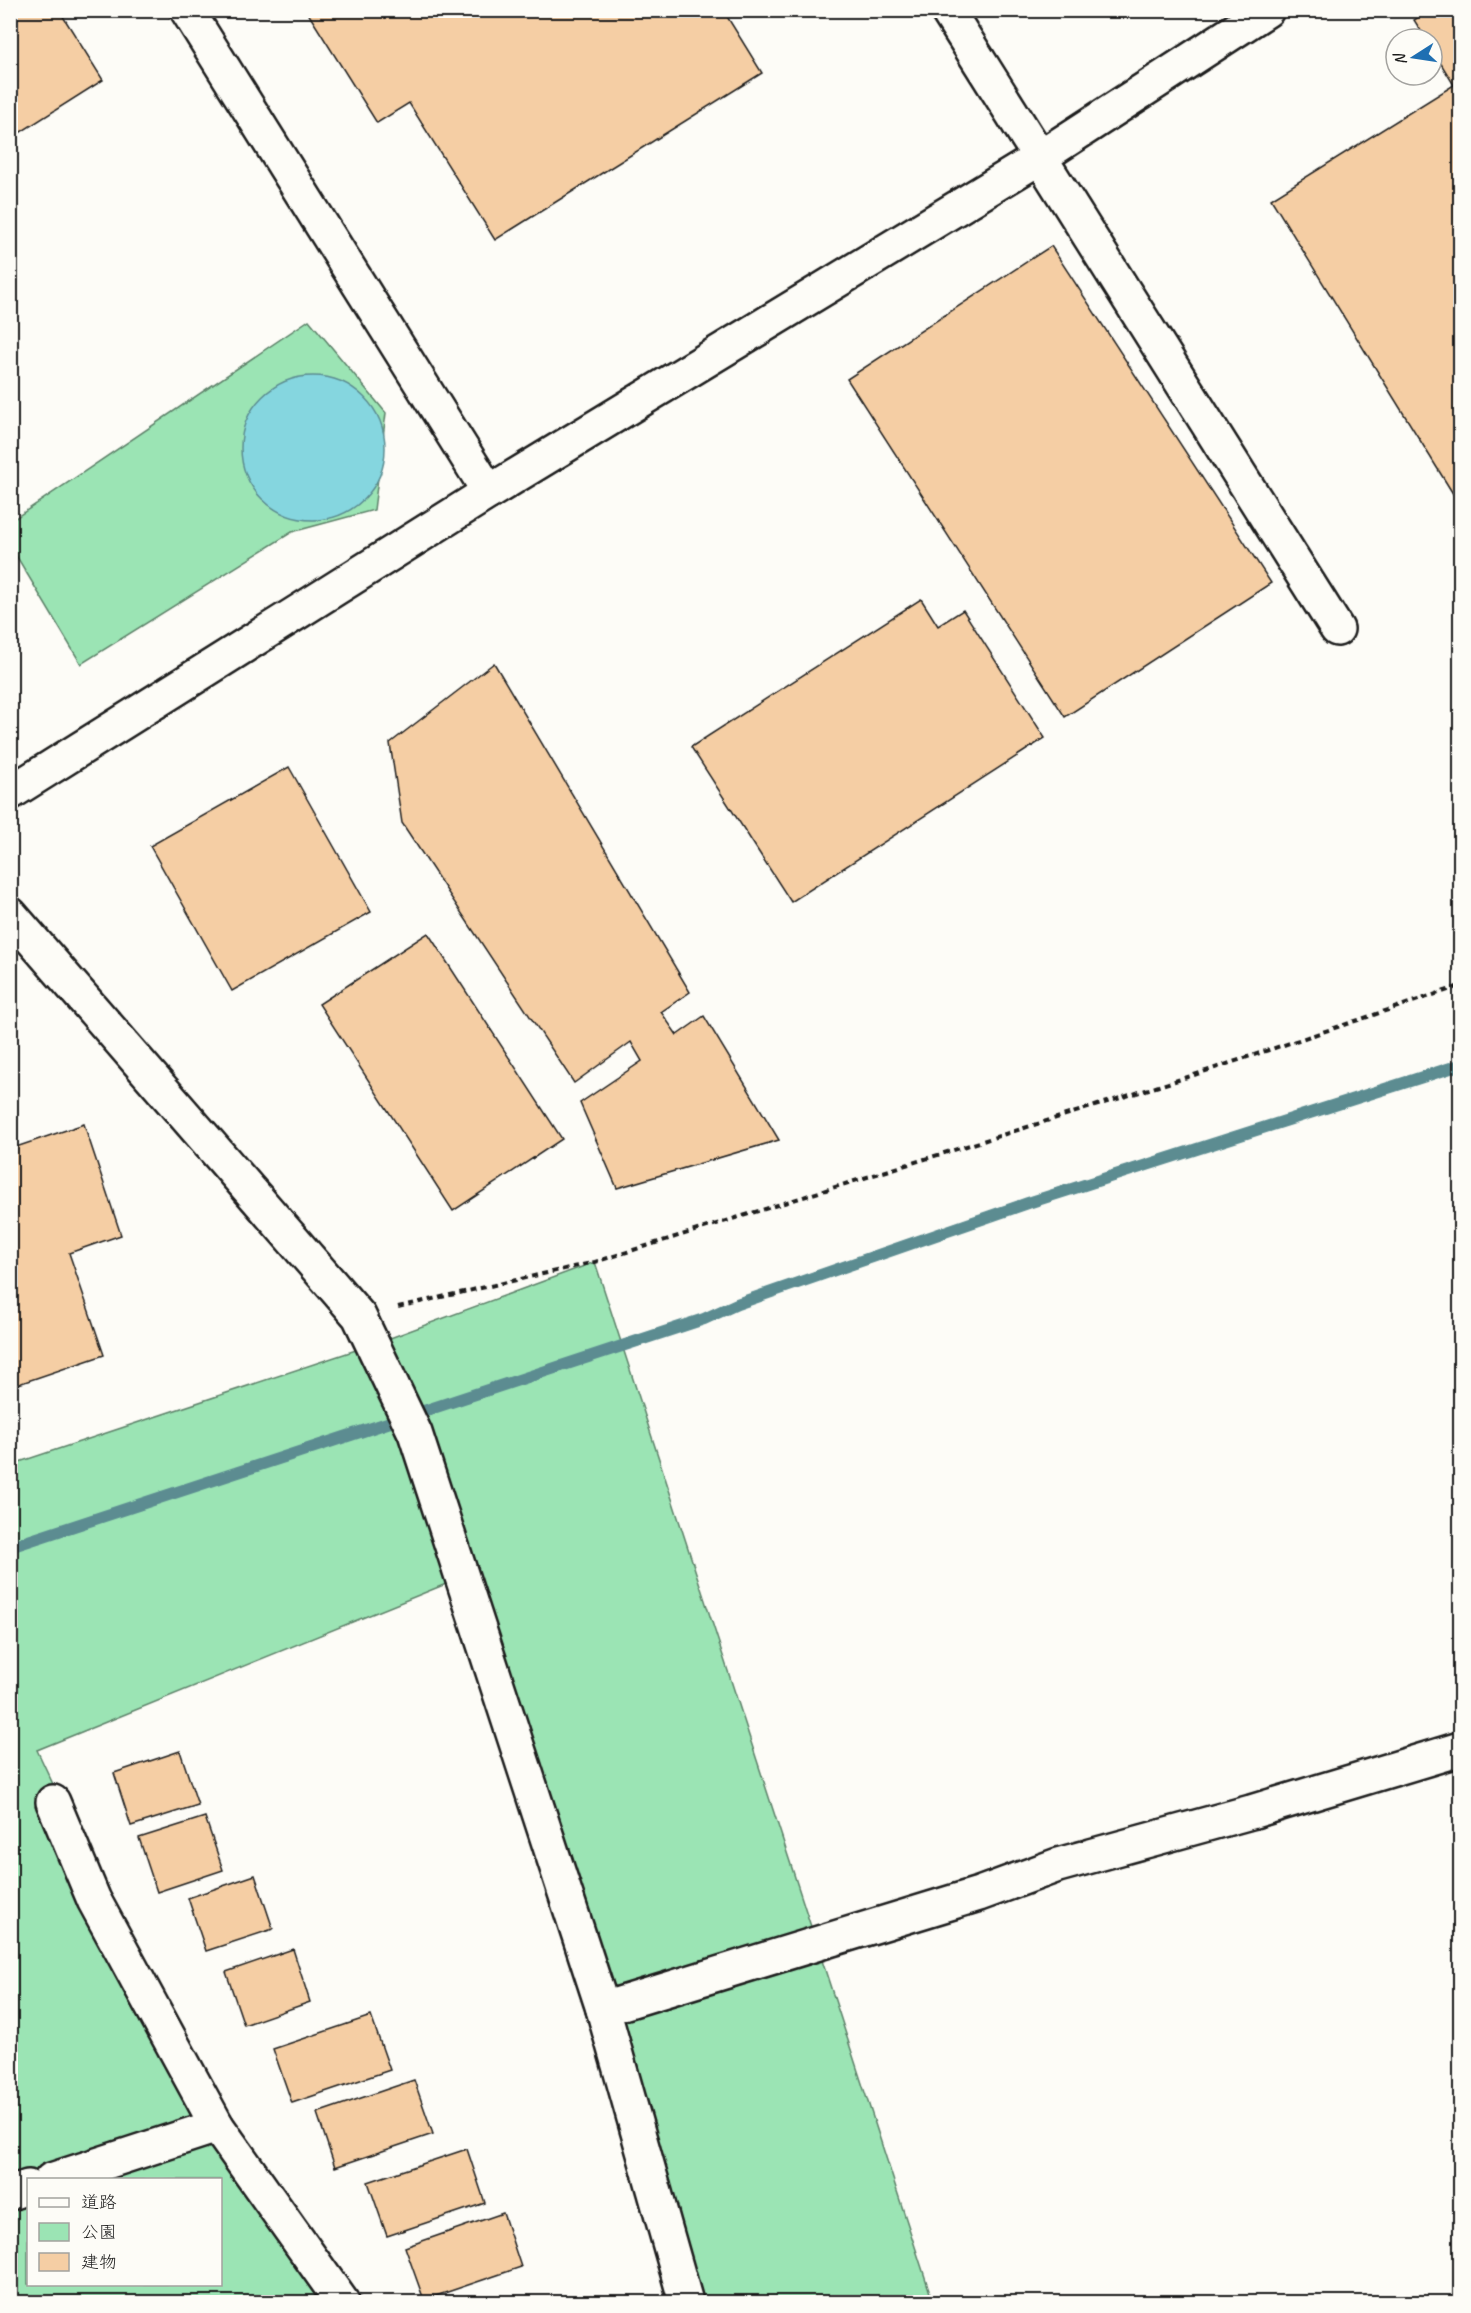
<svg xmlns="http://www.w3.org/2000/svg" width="1471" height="2313" viewBox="0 0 1471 2313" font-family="Caveat,'Klee One',sans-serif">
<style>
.green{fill:#9be4b4;stroke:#5c8068;stroke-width:1.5;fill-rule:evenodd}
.water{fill:#85d6df;stroke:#5b8c91;stroke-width:1.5}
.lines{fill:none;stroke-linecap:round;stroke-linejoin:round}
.stream{stroke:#5b8c91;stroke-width:12}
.building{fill:#f5cea4;stroke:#1c1c1c;stroke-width:1.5}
.minor-casing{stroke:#1c1c1c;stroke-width:38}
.path{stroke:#1c1c1c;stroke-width:4;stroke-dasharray:6 4.5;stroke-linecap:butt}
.minor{stroke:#fdfcf7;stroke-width:33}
</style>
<rect width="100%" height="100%" fill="#fdfcf7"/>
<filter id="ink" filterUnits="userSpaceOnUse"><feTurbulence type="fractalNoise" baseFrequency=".0167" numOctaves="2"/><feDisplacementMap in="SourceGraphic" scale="12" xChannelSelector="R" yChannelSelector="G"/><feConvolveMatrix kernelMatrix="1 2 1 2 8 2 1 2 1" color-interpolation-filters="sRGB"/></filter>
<g filter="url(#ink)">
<g class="green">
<path d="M309,320L386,413L374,510L292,532L81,664L11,547V521Z"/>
<path d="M595,1262L933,2302H682L520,1809L527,1776L446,1584L37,1750L192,2080L344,2302H11L10,1465L374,1344ZM28,2180H220V2284H28Z"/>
</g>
<circle class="water" cx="313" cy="448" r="72"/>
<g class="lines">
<path class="stream" d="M10,1547L704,1319L737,1304L1028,1203L1460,1065"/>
</g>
<g class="building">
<path d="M10,10H59L103,80L10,139Z"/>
<path d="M306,10H723L762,73L495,240L409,103L377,123Z"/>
<path d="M1430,10H1460V505L1271,199L1454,85L1432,49V39H1426L1414,20Z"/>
<path d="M1051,246L1271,583L1065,717L847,379Z"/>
<path d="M921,599L938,626L963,610L1045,738L791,902L691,747Z"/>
<path d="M494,663L690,992L661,1012L677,1035L704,1016L779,1140L617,1188L580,1103L642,1061L631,1042L574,1083L402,823L390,743Z"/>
<path d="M289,767L371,912L232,991L150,846Z"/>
<path d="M428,933L562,1139L453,1211L319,1004Z"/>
<path d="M84,1124L121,1235L69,1253L104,1355L10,1387V1149Z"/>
<path d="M180,1751L198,1805L131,1826L114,1773Z"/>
<path d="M205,1817L223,1870L157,1892L139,1838Z"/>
<path d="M255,1875L273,1929L206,1951L188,1898Z"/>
<path d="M293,1949L310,2002L244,2025L226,1972Z"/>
<path d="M371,2016L390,2070L292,2103L273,2049Z"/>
<path d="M414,2080L433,2134L335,2167L317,2113Z"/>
<path d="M467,2149L485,2203L387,2236L368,2182Z"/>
<path d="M503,2213L521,2267L424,2300L405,2247Z"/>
</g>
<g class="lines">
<defs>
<g id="minor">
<path d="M187,10L489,492"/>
<path d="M947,10L1337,629"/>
<path d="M10,793L489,492L1039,158L1267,10"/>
<path d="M10,914L359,1316L415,1433L603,2009L686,2302"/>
<path d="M53,1802L94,1900L217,2126L342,2302"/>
<path d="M603,2009L979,1894L1058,1865L1251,1812L1460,1749"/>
<path d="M51,2180L217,2126"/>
<path d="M10,2193L28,2187"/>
</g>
</defs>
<use href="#minor" class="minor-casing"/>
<path class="path" d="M398,1307L595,1262L1194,1075L1460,986"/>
<use href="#minor" class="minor"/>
</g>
</g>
<rect width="1471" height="2313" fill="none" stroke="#fdfcf7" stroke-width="36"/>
<rect x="18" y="18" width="1435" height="2277" fill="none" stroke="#1c1c1c" stroke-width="2" filter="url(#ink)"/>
<rect x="27" y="2178" width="195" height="108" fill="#fdfcf7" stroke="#a3a29f" stroke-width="1.5"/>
<rect x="39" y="2198" width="30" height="9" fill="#fdfcf7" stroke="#a3a29f" stroke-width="1.5"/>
<text x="81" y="2208" font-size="18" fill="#1c1c1c">道路</text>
<rect x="39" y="2223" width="30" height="18" fill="#9be4b4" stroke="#a3a29f" stroke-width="1.5"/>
<text x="81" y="2238" font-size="18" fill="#1c1c1c">公園</text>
<rect x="39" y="2253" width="30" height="18" fill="#f5cea4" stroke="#a3a29f" stroke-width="1.5"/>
<text x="81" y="2268" font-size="18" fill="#1c1c1c">建物</text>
<g transform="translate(1414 57) rotate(258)"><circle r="28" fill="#fdfcf7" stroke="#a3a29f" stroke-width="1.5"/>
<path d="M0-4.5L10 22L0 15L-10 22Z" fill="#1f6fb2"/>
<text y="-9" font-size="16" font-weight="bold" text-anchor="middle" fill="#1c1c1c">N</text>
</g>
</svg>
